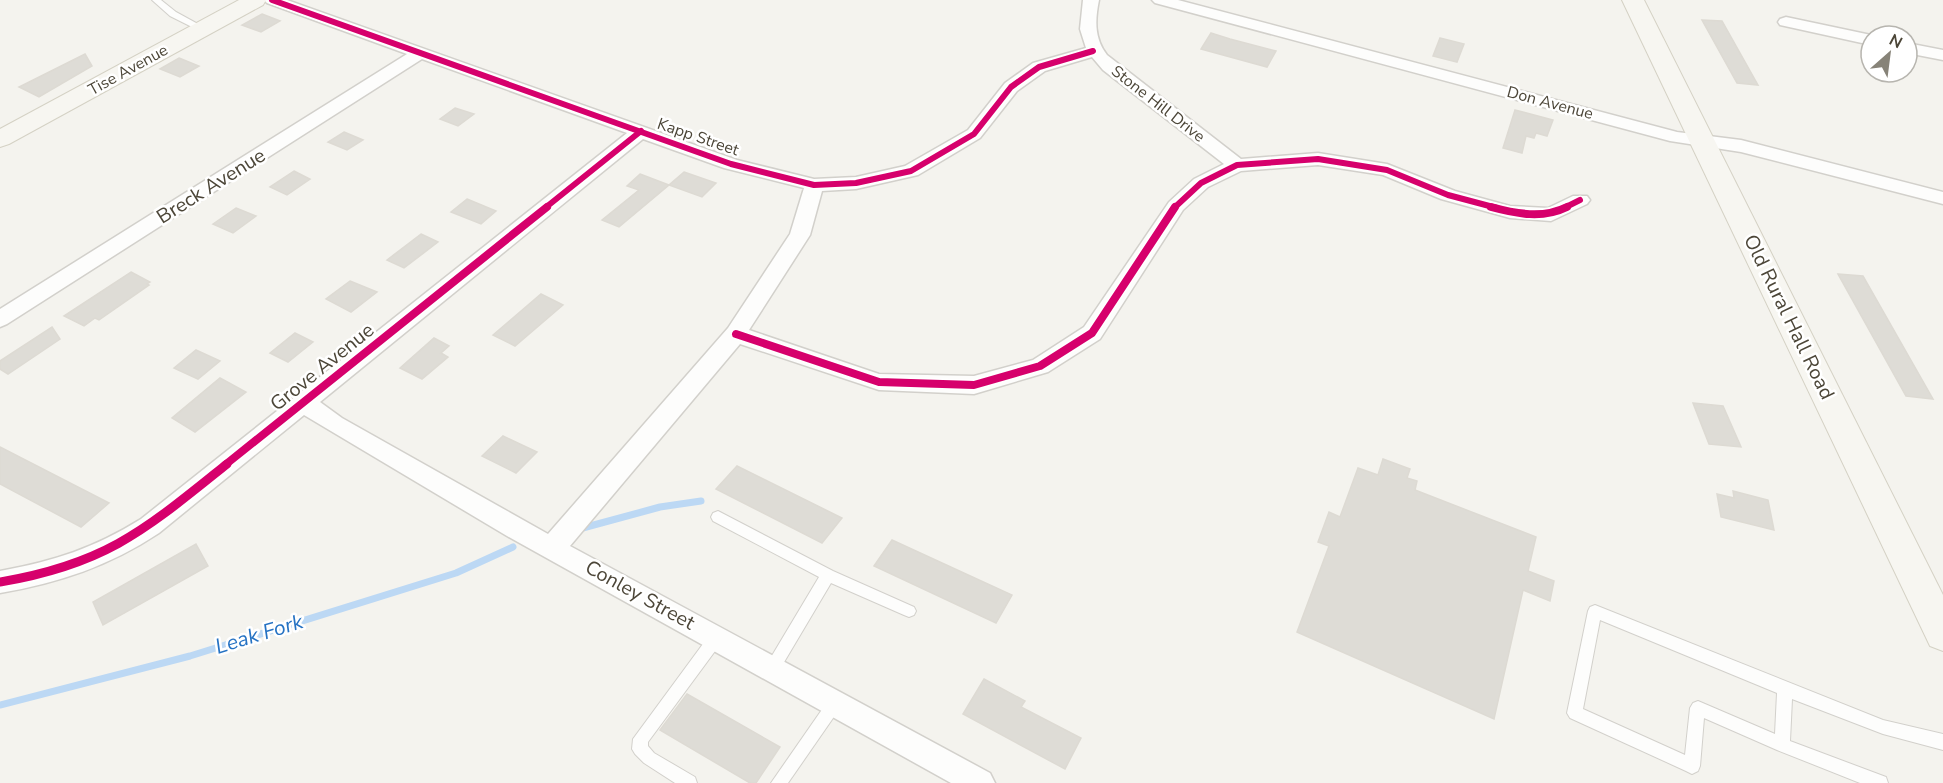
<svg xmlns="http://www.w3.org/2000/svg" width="1943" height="783" viewBox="0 0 1943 783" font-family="'Nunito Sans',sans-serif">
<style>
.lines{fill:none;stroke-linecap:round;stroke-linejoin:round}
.stream{stroke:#bcd8f4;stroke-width:7}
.building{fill:#dedcd6;stroke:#dddad3;stroke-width:1.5}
.lane-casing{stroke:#d2d0cb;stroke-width:2}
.street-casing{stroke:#d2d0cb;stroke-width:3}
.secondary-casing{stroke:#d4d1c4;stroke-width:2}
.lane{fill:#fdfdfc;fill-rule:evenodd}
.street{fill:#fdfdfc;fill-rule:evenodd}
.secondary{fill:#f7f6f1;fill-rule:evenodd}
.cycleway-far2-casing{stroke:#fff;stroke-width:9}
.cycleway-far1-casing{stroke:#fff;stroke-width:11}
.cycleway-casing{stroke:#fff;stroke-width:13}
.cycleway-far2{stroke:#d6006c;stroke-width:6}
.cycleway-far1{stroke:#d6006c;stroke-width:8}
.cycleway{stroke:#d6006c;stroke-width:9}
.labels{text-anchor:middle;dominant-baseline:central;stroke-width:5;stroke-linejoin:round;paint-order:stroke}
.far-street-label{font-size:16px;fill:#4c4638;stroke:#fff}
.street-label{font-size:20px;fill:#4c4638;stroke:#fff}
.water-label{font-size:21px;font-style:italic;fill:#2572c3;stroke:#fff}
</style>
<rect width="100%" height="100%" fill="#f4f3ee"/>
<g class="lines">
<g class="stream">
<path d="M579,529L660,507L701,501"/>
<path d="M0,705L190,656L456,573L513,547"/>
</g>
</g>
<g class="building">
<path d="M262,14L280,21L261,32L242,25Z"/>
<path d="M1702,20L1722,21L1758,85L1737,83Z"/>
<path d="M1211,33L1230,39L1276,51L1267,67L1201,49Z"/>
<path d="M1440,38L1464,44L1457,62L1433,56Z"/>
<path d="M85,54L92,66L39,97L19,87Z"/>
<path d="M179,58L199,66L180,77L160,69Z"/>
<path d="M455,108L474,114L458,126L440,119Z"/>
<path d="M1515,110L1553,120L1547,136L1536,133L1534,138L1526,136L1522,153L1503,148Z"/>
<path d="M344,132L363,140L347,150L328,142Z"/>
<path d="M294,171L310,179L287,195L270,187Z"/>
<path d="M684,172L716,183L702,197L669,185Z"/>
<path d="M640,174L669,185L619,227L602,220L639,190L627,186Z"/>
<path d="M467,199L496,211L481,224L451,212Z"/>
<path d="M236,208L256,216L233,233L213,224Z"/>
<path d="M421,234L438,242L404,268L387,260Z"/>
<path d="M131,272L150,282L147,284L149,285L99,320L95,318L84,326L64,316Z"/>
<path d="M1838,274L1863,276L1933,399L1906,396Z"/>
<path d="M350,281L377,292L351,312L326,299Z"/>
<path d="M541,294L563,305L515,346L493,335Z"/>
<path d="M52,327L60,339L8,374L0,369V361Z"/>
<path d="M295,333L313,342L288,362L270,353Z"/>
<path d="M434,338L449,346L441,353L448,357L422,379L400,368Z"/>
<path d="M196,350L220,361L198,379L174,368Z"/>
<path d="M220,378L246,392L195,432L172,418Z"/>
<path d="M1693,403L1723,406L1741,447L1709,444Z"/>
<path d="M503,436L537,452L516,473L482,456Z"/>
<path d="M0,447L109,503L81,527L0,484Z"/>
<path d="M1383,459L1410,469L1407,478L1417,481L1415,490L1536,537L1528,571L1554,581L1550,601L1523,590L1494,719L1297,632L1329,546L1318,542L1329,512L1340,517L1358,468L1378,475Z"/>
<path d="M737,466L842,518L822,543L716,489Z"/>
<path d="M1733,491L1768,500L1774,530L1721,517L1717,494L1734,498Z"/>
<path d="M892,540L1012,595L996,623L874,566Z"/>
<path d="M196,544L208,566L103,625L93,602Z"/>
<path d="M984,679L1025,701L1021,707L1081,738L1065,769L963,714Z"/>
<path d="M687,694L780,747L756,783H750L660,730Z"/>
</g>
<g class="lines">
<defs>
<g id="lane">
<path d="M152,0H161L176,12L207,29L200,31L170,16Z"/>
<path d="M718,511L833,571L914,607L916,611L914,615L909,617L904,615L831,583L777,674L772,676L767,674L765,669L767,664L819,577L713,521L711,517L713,513Z"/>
<path d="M1595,605L1883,720L1943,734V750L1883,734L1792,699L1790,741L1886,777L1888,783H1860L1777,750L1704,718L1700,766L1698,771L1692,774L1686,771L1570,718L1567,713L1588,611L1590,607ZM1600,620L1777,693L1775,734L1698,701L1693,703L1690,708L1685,755L1583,709Z"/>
<path d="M716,631L721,633L723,638L721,643L648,742V746L654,753L695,777L697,783H675L644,763L635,754L632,749L633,739L711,633Z"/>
<path d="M835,696L840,698L842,703L840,708L788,783H771L830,698Z"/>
</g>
<g id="street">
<path d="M264,0H287L737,160L814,179L856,177L905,166L968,130L1005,83L1033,63L1086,48L1080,29L1083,0H1099C1095,20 1094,38 1107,55L1241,159L1318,153L1387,164L1455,191L1510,206L1548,208L1573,196H1587L1590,200L1587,204L1551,221L1510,218L1441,199L1383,175L1318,165L1241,171L1208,187L1183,210L1100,339L1048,372L974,394L879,390L740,344L570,546L990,773L995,783H951L507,536L304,415L159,533C109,566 59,583 0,593V571C55,561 94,548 141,519L627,133L422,59L7,324L0,327V309L407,54L267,3ZM1092,57L1103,70L1224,164L1194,179L1169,202L1084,327L1033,360L974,376L879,374L749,330L810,235L822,191L856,189L918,175L980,138L1017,91L1045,71ZM643,139L724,168L804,188L790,234L728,328L548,534L342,418L320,402Z"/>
<path d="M1152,0H1178L1677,132L1741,140L1943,192V204L1741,152L1670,141L1155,3Z"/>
<path d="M1786,17L1871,35L1875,36H1871V45L1780,25L1778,22L1780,19Z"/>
<path d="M1907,43L1943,50V60L1907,53Z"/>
</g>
<g id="secondary">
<path d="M239,0H266L263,5L9,144L0,147V129Z"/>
<path d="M1622,0H1644L1943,595V651L1930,646Z"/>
</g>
</defs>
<use href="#lane" class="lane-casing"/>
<use href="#street" class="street-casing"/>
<use href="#secondary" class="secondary-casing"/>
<use href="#lane" class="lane"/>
<use href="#street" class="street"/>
<use href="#secondary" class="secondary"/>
<defs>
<g id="cycleway-far2">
<path d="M272,0L731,164L814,185L856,183L911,171L974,134L1011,87L1039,67L1093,51"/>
<path d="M545,208L641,131"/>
<path d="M1174,208L1201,183L1237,165L1318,159L1387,170L1448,195L1497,208"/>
<path d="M1564,208L1580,200"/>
</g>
<g id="cycleway-far1">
<path d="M1491,207C1517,214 1543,219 1567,207"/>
<path d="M736,334L879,382L974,385L1040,366L1092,333L1175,207"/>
<path d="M225,465L547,207"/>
</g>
<path id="cycleway" d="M0,582C107,564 146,529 227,464"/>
</defs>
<use href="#cycleway-far2" class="cycleway-far2-casing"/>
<use href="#cycleway-far1" class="cycleway-far1-casing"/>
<use href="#cycleway" class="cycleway-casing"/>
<use href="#cycleway-far2" class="cycleway-far2"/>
<use href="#cycleway-far1" class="cycleway-far1"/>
<use href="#cycleway" class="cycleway"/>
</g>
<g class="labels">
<g class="far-street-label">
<text transform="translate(128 70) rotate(-29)">Tise Avenue</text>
<text transform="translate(1550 103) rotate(15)">Don Avenue</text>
<text transform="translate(1158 104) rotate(38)">Stone Hill Drive</text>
<text transform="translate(698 137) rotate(19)">Kapp Street</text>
</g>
<g class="street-label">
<text transform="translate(211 186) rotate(-32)">Breck Avenue</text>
<text transform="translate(1789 317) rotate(64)">Old Rural Hall Road</text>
<text transform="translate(322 367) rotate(-39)">Grove Avenue</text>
<text transform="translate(640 595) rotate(29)">Conley Street</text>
</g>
<g class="water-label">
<text transform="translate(259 634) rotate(-17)">Leak Fork</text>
</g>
</g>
<g transform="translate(1889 54) rotate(28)"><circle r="28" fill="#ffffff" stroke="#b7b5af" stroke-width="1.5"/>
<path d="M0-4.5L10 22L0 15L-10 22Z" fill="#878378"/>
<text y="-9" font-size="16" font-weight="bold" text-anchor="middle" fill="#4c4638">N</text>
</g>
</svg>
